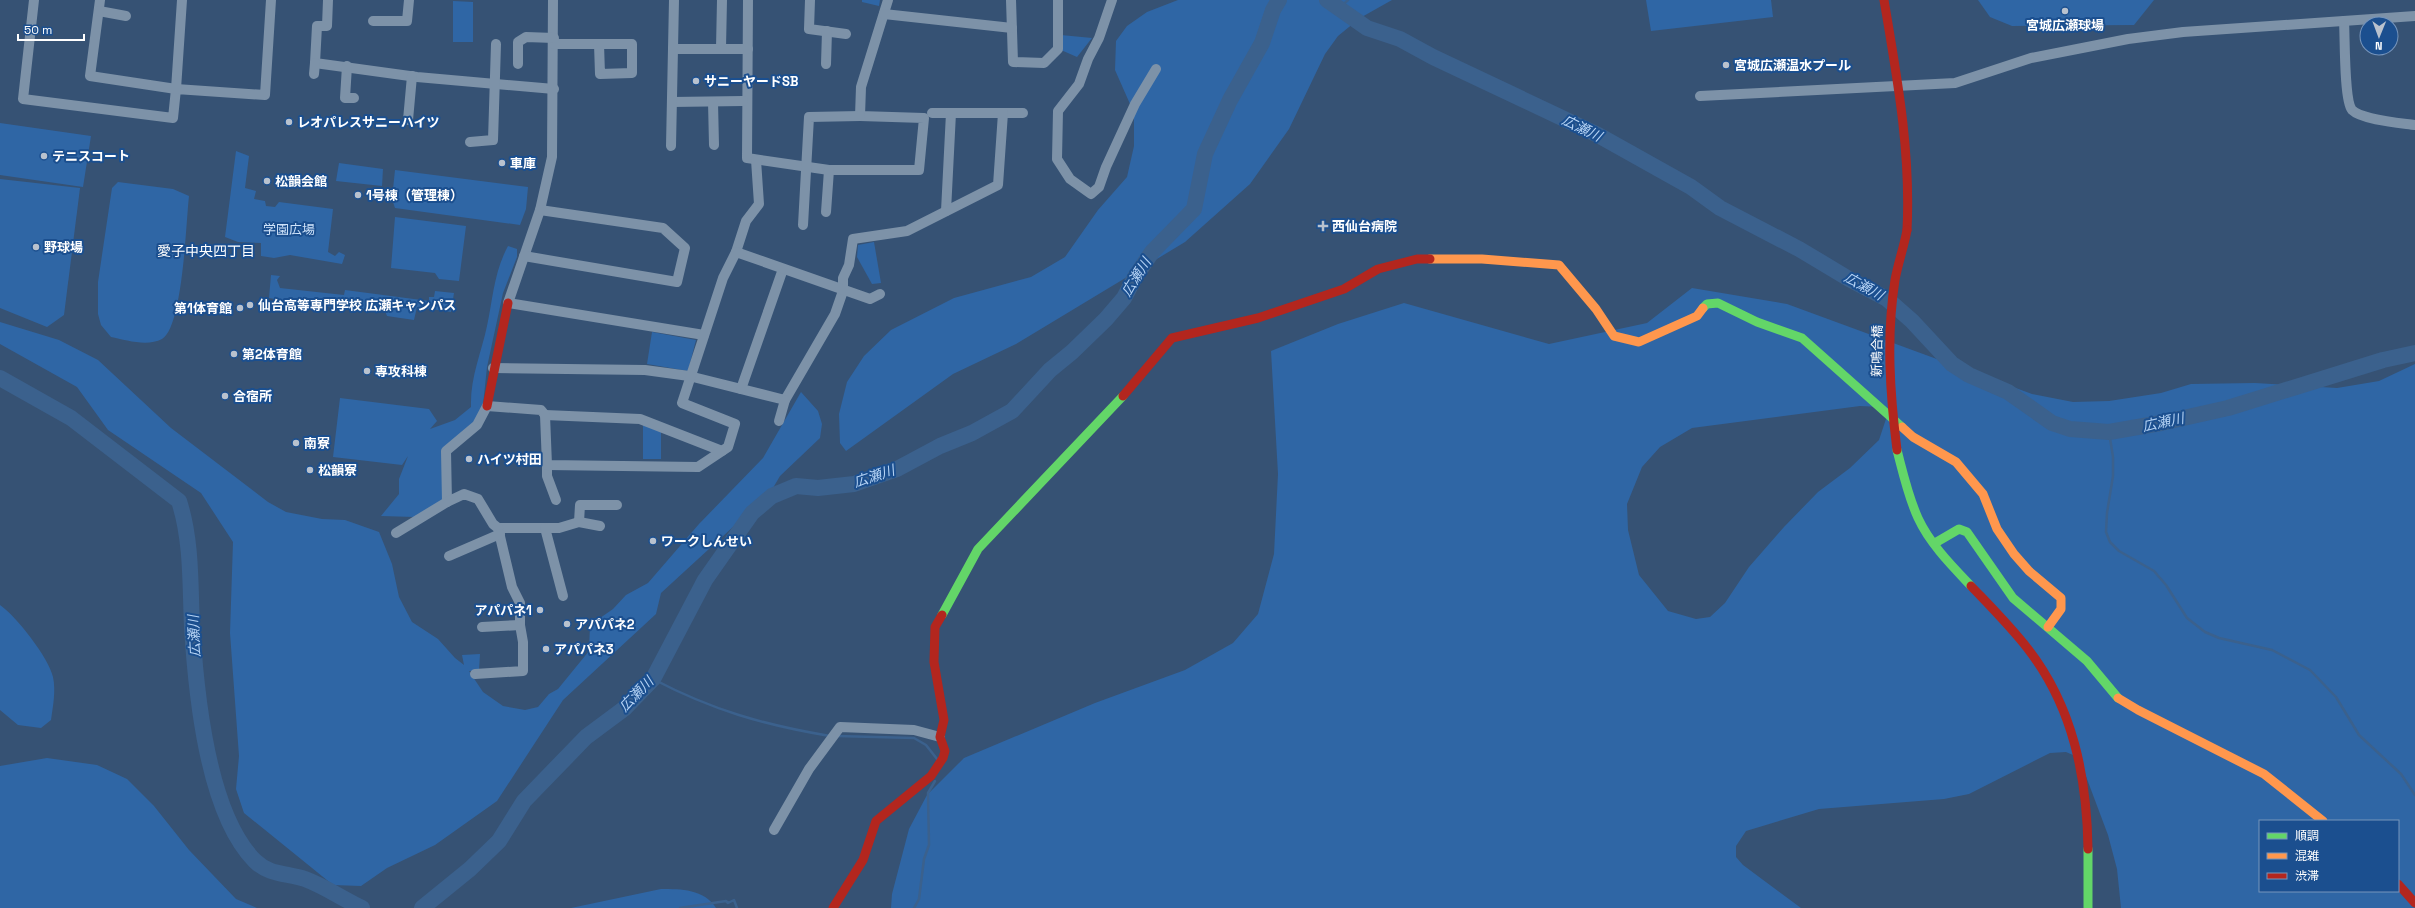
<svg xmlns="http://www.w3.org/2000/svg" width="2415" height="908" viewBox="0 0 2415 908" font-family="'Space Grotesk','Noto Sans JP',sans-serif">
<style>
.green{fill:#2f66a5;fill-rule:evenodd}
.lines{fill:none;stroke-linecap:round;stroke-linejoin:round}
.stream{stroke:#3b618d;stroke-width:2.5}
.river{stroke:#3b618d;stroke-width:16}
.street{stroke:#7d92a8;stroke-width:10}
.fast{stroke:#63d668;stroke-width:9}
.slow{stroke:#ff974d;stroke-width:9}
.jam{stroke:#b3261e;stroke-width:9}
.jam-bridge{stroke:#b3261e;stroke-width:9}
.poi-dot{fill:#b9c2ce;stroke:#1b4f8f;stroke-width:1.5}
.labels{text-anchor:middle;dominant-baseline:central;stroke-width:4;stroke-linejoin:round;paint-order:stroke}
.poi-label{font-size:13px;font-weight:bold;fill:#fff;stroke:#1b4f8f;text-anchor:start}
.park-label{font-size:13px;fill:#cfe3fa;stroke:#1b4f8f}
.street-label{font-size:13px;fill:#fff;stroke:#1b4f8f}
.water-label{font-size:14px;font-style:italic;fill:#b5d3f5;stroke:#1b4f8f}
.neighbourhood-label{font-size:14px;fill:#fff;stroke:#1b4f8f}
</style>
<rect width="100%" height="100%" fill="#365274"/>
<g class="green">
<path d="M862,0H880L879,6L862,2Z"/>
<path d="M1178,0H1392L1360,18L1338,36L1325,54L1289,129L1250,184L1185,242L1016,344L953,374L846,451L840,443L839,414L847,382L864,356L891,330L954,298L1031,277L1065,257L1098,210L1127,177L1134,146V113L1115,70L1116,41L1127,26L1147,12Z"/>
<path d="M1646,0H1771L1773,17L1651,31Z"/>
<path d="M1978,0H2154L2134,25L2012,26L1990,17Z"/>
<path d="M453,1L473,2V42H453Z"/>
<path d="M1061,35L1092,38L1077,57L1061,50Z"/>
<path d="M0,123L91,136L83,187L0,175Z"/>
<path d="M236,151L249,156L245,188L256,191L254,199L265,201L266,206L275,207L279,202L333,209L328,252L335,256L339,252L345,255L342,264L290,255L274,258L261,256V243L238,242L225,237Z"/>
<path d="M339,163L383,169L382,186L336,181Z"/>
<path d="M395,170L528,187L526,209L520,225L395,208L392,199Z"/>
<path d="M0,179L80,188L64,315L47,327L0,308Z"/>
<path d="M118,182L173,189L189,196C186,222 183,327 162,339C147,347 126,340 111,337L101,325L98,314V282L112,188Z"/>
<path d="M395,217L466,226L459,281L439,279L435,273L391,268Z"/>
<path d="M874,242L881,283L872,284L857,257L858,245Z"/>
<path d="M508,246L517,249V257L503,293L487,367L483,405L475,421L442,459V500L415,517L381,516L399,494V479L408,456L402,465L333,457L340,398L429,409L437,421L430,429L455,420L471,407C470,378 481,354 487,326C493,298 494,272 508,246Z"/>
<path d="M271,275L280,276L277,280L280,288L344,295L345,290L429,301V297H434L435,291L454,293L451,312L417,307L414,320L387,316L385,311L308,305L269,298Z"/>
<path d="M1692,288L1787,304L2032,394L2073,402L2109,401L2161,393L2191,384L2255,383L2337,388L2379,381L2415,364V908H2121L2117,869L2108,835L2084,771L2073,755L2066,752L2050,753L1969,794L1944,799L1819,809L1746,831L1736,846V857L1743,865L1801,908H891L892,894L909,829L927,795L964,758L1095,703L1185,670L1233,643L1258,614L1274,554L1278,474L1271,351L1338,324L1404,303L1549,344L1647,323ZM1860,406L1881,407L1888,413L1879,440L1850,468L1818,492L1784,527L1749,567L1725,603L1710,617L1696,619L1668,611L1639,575L1628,530L1627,504L1642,467L1660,447L1692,428ZM2260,821H2398V891H2260Z"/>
<path d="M0,322L59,340L98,360L171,428L268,502L286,512L322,519L345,520L379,532L392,564L399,597L412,622L438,639L455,658L464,665L462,655L480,654L479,671H469L483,692L503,706L525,710L538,707L549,694L558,689L589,651L590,625L613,609L626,595L648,583L699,524L763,458L801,392L818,411L822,424L820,438L780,476L770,493L661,593L656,614L563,700L497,801L435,845L387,868L361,886L333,885L244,813L236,789L239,756L230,633L233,542L201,493L108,430L77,387L0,344Z"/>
<path d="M652,332L696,340L688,371L647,364Z"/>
<path d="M643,424L661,430V459H643Z"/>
<path d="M0,605C16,616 49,658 53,677C56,691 53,706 51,720L41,728L18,725L0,710Z"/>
<path d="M47,758L97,765L127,779L154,806L189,850L236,899L257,908H0V766Z"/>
<path d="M661,889C681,889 704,889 716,908H571Z"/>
</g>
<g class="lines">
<g class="stream">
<path d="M1338,9L1348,0"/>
<path d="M2109,432L2113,457V476L2107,513L2106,532L2110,542L2119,551L2154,571L2166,585L2187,618L2205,632L2219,638L2272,650L2310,670L2336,697L2359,735L2401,774L2415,795"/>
<path d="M653,679C712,710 764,725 830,736"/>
<path d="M837,736L914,738L926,745L937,759"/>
<path d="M680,908L726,901L728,903L734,900L737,908"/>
<path d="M914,908L919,899L924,859L929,845L928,793L935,781"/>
</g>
<g class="river">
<path d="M1327,0L1367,28L1400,39L1433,57L1598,135L1691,187L1720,208L1799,249L1849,279L1887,299L1912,321L1952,364L1969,375L2008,392L2052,423L2070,429L2109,432L2161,423L2228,408L2383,360L2415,353"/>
<path d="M0,378L71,418L179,501C192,541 190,585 192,627C196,692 207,813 255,861C269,875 287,873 305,879C324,886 343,899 362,908"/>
<path d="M422,908L470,869L499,841L524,801L586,737L625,708L653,679L705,580L752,513L772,496L796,486L818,488L854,484L897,469L940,446L972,433L1012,411L1050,370L1072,352L1106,319L1124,298L1135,277L1152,252L1194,209L1205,154L1230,100L1262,43L1273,10L1279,0"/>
</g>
<g class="street">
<path d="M34,0L23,99L173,118L176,89L265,95L271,0"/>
<path d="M100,0L90,76L176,89L182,0"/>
<path d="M328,0L327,26H317L315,63L417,77L554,89"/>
<path d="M553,0L552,157L540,210L508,303L704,335"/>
<path d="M748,0L747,158L829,170H919L924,118L860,116L861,87L888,0"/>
<path d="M810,0L809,29L846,34"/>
<path d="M1011,0L1013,62L1044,63L1058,49V0"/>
<path d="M1112,0L1099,38L1088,59L1079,84L1058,111L1057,159L1070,179L1091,194L1099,187L1106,167L1135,104L1156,69"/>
<path d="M99,11L126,16"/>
<path d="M884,14L1012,28"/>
<path d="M373,21H407L409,0"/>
<path d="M2344,21C2345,36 2344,101 2352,110C2362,120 2401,123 2415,125"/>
<path d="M554,44H632V73L600,74L599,44"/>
<path d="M721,48L722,0"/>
<path d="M673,49H748"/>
<path d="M518,64V42L526,37L554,38"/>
<path d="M826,64L827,31"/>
<path d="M347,66L345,98H354"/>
<path d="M314,74L315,63"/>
<path d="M1700,96L1955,83L2031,58L2128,39L2183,32L2415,16"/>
<path d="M672,102L743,101"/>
<path d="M713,102L714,145"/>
<path d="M1003,113H1023"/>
<path d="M408,120L412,76"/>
<path d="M470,142L493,140L496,44"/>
<path d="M671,146L674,0"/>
<path d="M946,211L951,113"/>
<path d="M826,212L829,170"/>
<path d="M803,225L809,117L860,116"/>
<path d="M736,252L746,221L759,204L756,160"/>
<path d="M524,256L677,282L685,248L663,228L540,210"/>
<path d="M493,368L645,370L689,376L785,400L835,314L843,291V278L849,265L853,239L907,231L998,185L1003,113H932"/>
<path d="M741,389L783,269"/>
<path d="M545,415L640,419L722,451"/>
<path d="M779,421L785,400"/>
<path d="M547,465V476L556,500"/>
<path d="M447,502L446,451L477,425L487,406L541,410L545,415L547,465L698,467L728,447L735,424L682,403L723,278L736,252L870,299L880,294"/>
<path d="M579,522L580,505H617"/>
<path d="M498,528H559L579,522L600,526"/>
<path d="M545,528L563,596"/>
<path d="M396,533L447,502L464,494L478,499L493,524L498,528L512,587L520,603V625L523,642V671L475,674"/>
<path d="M449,556L500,534"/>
<path d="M482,627L520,625"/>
<path d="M774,830L809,769L840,727L914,730L940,737"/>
</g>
<g class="fast">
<path d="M1703,308L1707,304L1718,303L1757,322L1802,338L1902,427"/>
<path d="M1897,450C1903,473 1908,496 1918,518C1930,544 1952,566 1971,586"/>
<path d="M1935,543L1959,529L1967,532L2013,598L2087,661L2118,698"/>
<path d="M942,615L978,549L1123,396"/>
<path d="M2088,849V908"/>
</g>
<g class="slow">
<path d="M1430,259H1482L1559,265L1596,309L1614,336L1639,342L1697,316L1703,308"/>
<path d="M1902,427L1913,437L1956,462L1983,494L1997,529L2014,554L2029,571L2061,598V609L2048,627"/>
<path d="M2118,698L2138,710L2264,774L2323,821"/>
</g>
<g class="jam">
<path d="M1884,0C1897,77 1911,152 1907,230"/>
<path d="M1123,396L1172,338L1258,318L1344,289L1378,269L1417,259H1430"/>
<path d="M487,406L508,303"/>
<path d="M1971,586C1991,607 2011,627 2028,649C2073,707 2087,777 2088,849"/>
<path d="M2398,884L2415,903"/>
<path d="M833,908L863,860L876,821L931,776L943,758L945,751L940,737L944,720L934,662L935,627L942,615"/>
</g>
<path class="jam-bridge" d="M1897,450C1890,394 1886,337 1895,280C1898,263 1904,247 1907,230"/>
</g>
<g class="poi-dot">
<circle cx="2065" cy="11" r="4"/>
<circle cx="1726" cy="65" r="4"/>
<circle cx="696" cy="81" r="4"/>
<circle cx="289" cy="122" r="4"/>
<circle cx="44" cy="156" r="4"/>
<circle cx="502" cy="163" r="4"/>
<circle cx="267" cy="181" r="4"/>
<circle cx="358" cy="195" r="4"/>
<path d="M1321 220h4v4h4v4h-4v4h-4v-4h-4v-4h4z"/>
<circle cx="36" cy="247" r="4"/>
<circle cx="250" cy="305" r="4"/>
<circle cx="240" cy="308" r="4"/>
<circle cx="234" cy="354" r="4"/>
<circle cx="367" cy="371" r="4"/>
<circle cx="225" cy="396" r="4"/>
<circle cx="296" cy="443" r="4"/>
<circle cx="469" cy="459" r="4"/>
<circle cx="310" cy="470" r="4"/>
<circle cx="653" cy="541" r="4"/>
<circle cx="540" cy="610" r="4"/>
<circle cx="567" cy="624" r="4"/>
<circle cx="546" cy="649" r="4"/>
</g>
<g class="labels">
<g class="poi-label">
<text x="2065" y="25" text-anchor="middle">宮城広瀬球場</text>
<text x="1734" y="65">宮城広瀬温水プール</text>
<text x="704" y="81">サニーヤードSB</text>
<text x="297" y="122">レオパレスサニーハイツ</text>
<text x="52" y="156">テニスコート</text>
<text x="510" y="163">車庫</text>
<text x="275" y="181">松韻会館</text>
<text x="366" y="195">1号棟（管理棟）</text>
<text x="1332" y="226">西仙台病院</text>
<text x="44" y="247">野球場</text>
<text x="258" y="305">仙台高等専門学校 広瀬キャンパス</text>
<text x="232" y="308" text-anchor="end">第1体育館</text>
<text x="242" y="354">第2体育館</text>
<text x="375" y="371">専攻科棟</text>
<text x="233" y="396">合宿所</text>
<text x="304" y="443">南寮</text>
<text x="477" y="459">ハイツ村田</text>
<text x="318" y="470">松韻寮</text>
<text x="661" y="541">ワークしんせい</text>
<text x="532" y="610" text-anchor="end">アパパネ1</text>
<text x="575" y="624">アパパネ2</text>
<text x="554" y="649">アパパネ3</text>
</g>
<g class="park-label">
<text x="289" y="229">学園広場</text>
</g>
<g class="street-label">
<text transform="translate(1877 351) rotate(-89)">新鳴合橋</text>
</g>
<g class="water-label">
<text transform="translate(1582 128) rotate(26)">広瀬川</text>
<text transform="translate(1136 277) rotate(-58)">広瀬川</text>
<text transform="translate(1864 286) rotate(29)">広瀬川</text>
<text transform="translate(2163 422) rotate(-12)">広瀬川</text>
<text transform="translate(874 476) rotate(-18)">広瀬川</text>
<text transform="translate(194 636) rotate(-93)">広瀬川</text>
<text transform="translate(636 694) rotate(-46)">広瀬川</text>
</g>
<g class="neighbourhood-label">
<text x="206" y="251">愛子中央四丁目</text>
</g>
</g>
<rect x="2259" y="820" width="140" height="72" fill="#1b4f8f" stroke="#7695bc"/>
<rect x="2267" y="833" width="20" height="6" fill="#63d668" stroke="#7695bc"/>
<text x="2295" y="840" font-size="12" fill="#ffffff">順調</text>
<rect x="2267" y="853" width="20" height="6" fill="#ff974d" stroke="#7695bc"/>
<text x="2295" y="860" font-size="12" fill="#ffffff">混雑</text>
<rect x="2267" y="873" width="20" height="6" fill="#b3261e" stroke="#7695bc"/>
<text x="2295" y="880" font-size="12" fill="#ffffff">渋滞</text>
<g transform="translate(2379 36) rotate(181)"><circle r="19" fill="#1b4f8f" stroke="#7695bc"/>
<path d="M0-3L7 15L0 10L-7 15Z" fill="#b9c2ce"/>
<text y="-6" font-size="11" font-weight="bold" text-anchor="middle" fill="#ffffff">N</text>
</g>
<path d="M18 34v6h66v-6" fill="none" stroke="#ffffff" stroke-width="2"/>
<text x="24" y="34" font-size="12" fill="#ffffff" stroke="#1b4f8f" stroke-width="3" paint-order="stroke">50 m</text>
</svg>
